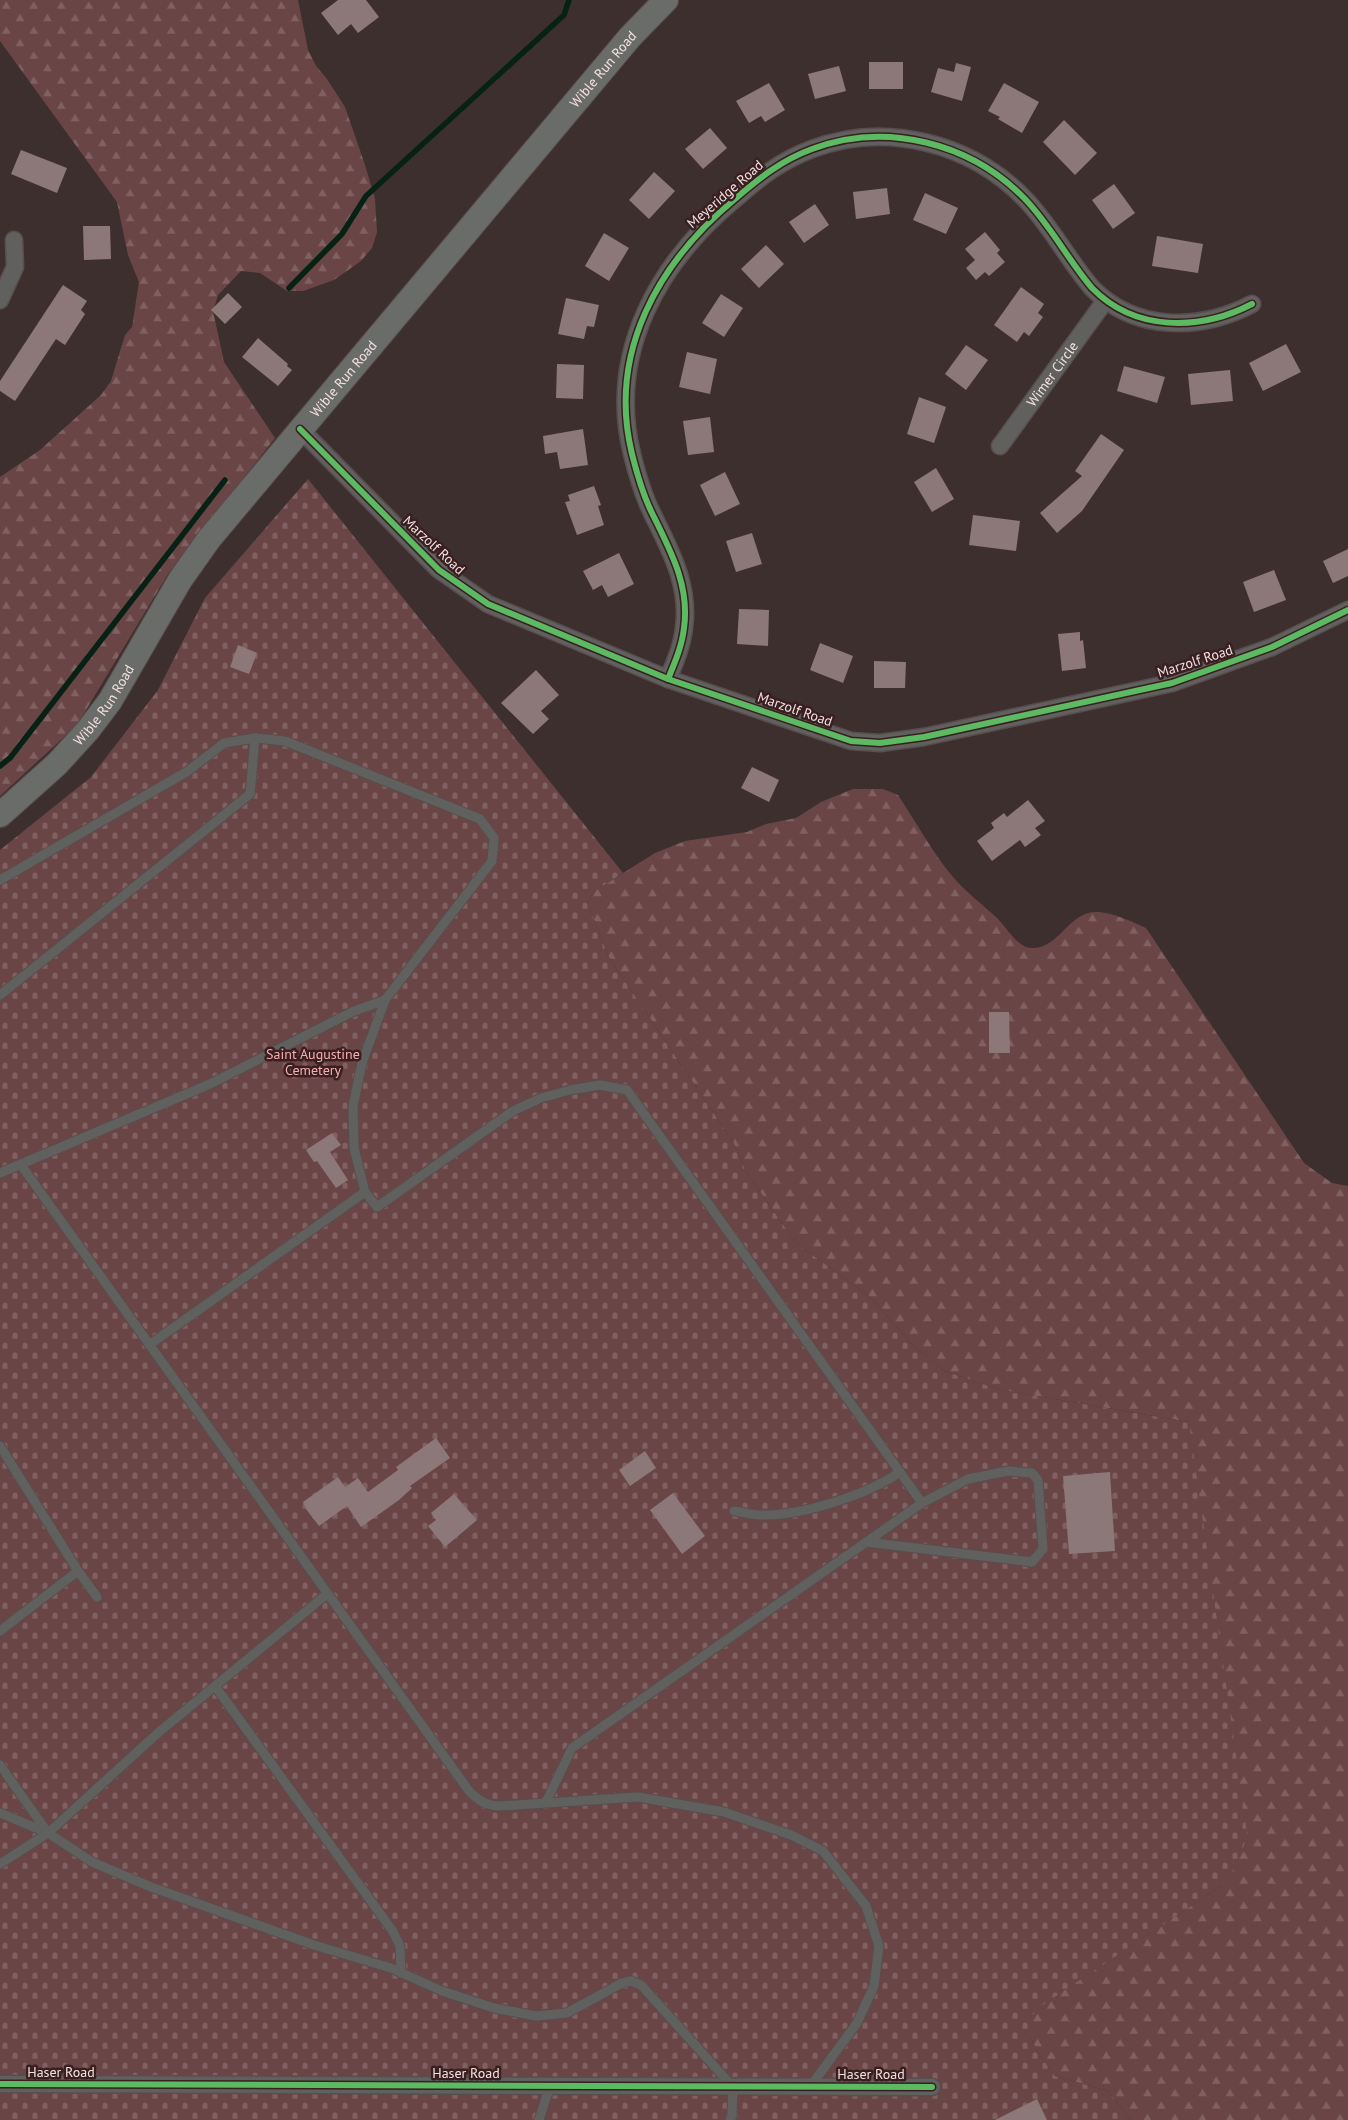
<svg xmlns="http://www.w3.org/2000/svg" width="1348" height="2120" viewBox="0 0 1348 2120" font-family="'PT Sans',sans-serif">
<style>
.forest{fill:url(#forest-firs)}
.cemetery{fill:url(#cemetery-stones)}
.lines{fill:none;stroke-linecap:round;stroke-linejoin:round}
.stream{stroke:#062214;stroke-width:5.5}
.building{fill:#8c7878}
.lane-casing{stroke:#594d4d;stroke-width:11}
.street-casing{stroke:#594d4d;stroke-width:19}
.secondary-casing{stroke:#594d4d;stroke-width:26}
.lane{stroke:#60615f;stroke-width:9}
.street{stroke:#60615f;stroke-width:16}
.secondary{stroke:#6a6c6a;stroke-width:24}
.cycleway-casing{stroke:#391f20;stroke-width:9}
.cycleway{stroke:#5cba63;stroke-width:6}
.labels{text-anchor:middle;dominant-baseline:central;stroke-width:5;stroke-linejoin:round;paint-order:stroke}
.street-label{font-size:14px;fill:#f3e0e0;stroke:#391f20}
.park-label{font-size:14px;fill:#f9adaf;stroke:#391f20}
</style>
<defs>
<pattern id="forest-firs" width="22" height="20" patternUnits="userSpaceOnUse" patternTransform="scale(1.25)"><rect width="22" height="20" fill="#6a4546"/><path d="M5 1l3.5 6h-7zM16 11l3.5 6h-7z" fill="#806060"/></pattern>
<pattern id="cemetery-stones" width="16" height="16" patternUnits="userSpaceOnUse" patternTransform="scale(1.25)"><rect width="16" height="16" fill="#6a4546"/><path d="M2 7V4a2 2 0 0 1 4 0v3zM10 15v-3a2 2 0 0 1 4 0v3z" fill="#806060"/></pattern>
</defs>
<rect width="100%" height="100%" fill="#3e2f2f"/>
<g class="forest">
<path d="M0,0H298L308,50L316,66L327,79L345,107L365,165L375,199L377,232L372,248L361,261L334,280L303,291H287L260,273L241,271L218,295L213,311L224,362L275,438L168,574L77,725L0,796V477L40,450L101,395L111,381L125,335L132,327L139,282L128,255L117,202L0,41Z"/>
<path d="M853,789H883L898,795C916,822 932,852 953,877C966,892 983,905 998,919C1007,928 1017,947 1031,948C1058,950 1068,913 1095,912C1109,911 1134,922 1146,928L1304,1163L1332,1183L1348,1186V2120H1131L1108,2091L1055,2076L1037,2051L1031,2038V2017L1040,2006L1221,1886L1189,1422L1001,1390L944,1371L913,1345L870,1297L796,1243L746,1172L733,1142L608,956L587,901L596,890L655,853L685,841L747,832L766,824L796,818L821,802Z"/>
</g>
<path class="cemetery" d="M308,479L623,873L596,890L587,901L608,956L733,1142L746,1172L796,1243L870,1297L913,1345L944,1371L1001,1390L1189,1422L1247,1833C1243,1853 1235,1871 1221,1886L1041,2006L1031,2017V2038L1037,2051L1055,2076L1108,2091L1131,2120H0V850L91,777L158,690L205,598Z"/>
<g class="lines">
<g class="stream">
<path d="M289,288L342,234L366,196L564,15L569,0"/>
<path d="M0,766L10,758L225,480"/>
</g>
</g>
<g class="building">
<path d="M338,0H366L379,17L358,33L351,24L338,35L321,13Z"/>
<rect x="869" y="62" width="34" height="27"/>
<path d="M956,63L971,67L962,101L931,92L938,68L954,72Z"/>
<path d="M839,66L846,91L815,99L808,74Z"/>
<path d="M769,83L785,110L765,122L761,116L749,123L736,101Z"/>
<path d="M1004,83L1039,102L1022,133L998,119L1000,117L988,111Z"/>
<path d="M1064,120L1097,153L1075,175L1043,142Z"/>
<path d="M710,128L727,148L703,169L685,149Z"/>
<path d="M21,150L67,168L57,193L11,174Z"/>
<path d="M654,172L675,191L649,219L629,200Z"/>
<path d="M1114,184L1135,213L1113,229L1092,200Z"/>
<path d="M887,188L890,214L856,219L853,192Z"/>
<path d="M925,193L958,208L946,234L913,220Z"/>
<path d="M815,204L829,225L804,243L789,222Z"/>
<path d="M83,226H110L111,259L84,260Z"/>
<path d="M985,232L1000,250L997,253L1005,262L989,276L985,272L976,280L966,268L975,260L965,249Z"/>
<path d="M604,233L629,248L609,281L585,266Z"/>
<path d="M1157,236L1203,244L1198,273L1152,266Z"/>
<path d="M766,245L784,264L759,288L741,269Z"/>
<path d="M63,285L87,301L81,310L85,314L65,345L56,339L15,401L0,391V381Z"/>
<path d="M1021,287L1044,304L1038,313L1043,317L1029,336L1024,332L1017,342L994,325Z"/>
<path d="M228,293L242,307L225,324L211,310Z"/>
<path d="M721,294L743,308L724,337L702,323Z"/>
<path d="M566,298L599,305L594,327L587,326L584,339L558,334Z"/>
<path d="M258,338L288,364L287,366L292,370L278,386L242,357Z"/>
<path d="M1286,344L1301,372L1263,391L1249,363Z"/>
<path d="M966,345L988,360L966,390L945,374Z"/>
<path d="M687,352L717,359L710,394L679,387Z"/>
<path d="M557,364L584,365L583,399L556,398Z"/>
<path d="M1124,366L1165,377L1157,403L1117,391Z"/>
<path d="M1230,370L1233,401L1191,405L1188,374Z"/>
<path d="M919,397L946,407L934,443L907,434Z"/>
<path d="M710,417L714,452L688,455L683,421Z"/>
<path d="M583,429L588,465L560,469L557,452L545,454L543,436Z"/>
<path d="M1101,434L1124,450L1082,511L1057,533L1040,513L1082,476L1075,471Z"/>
<path d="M936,468L954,499L932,512L914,482Z"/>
<path d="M725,472L740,504L715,516L700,485Z"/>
<path d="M594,486L601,505L598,506L604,525L577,535L565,502L570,501L568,495Z"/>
<path d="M973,515L1020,521L1016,551L969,545Z"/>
<path d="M752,533L762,564L736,572L726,541Z"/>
<path d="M1348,549V576L1333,583L1323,561Z"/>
<path d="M619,553L634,584L608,597L602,585L593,590L583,571Z"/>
<path d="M1274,570L1286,600L1254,612L1243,582Z"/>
<path d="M739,609L769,610L768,646L737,644Z"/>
<path d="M1080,632V641L1083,640L1086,668L1062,671L1058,634Z"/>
<path d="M820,643L853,656L843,683L810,670Z"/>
<path d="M238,645L257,653L249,674L230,667Z"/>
<path d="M874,661L906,662L905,688H874Z"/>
<path d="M536,670L559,695L541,711L549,719L533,734L501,703Z"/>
<path d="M752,767L779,780L769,802L741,788Z"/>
<path d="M1028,800L1045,821L1035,828L1041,835L1025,847L1020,840L992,861L977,841L994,828L991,823L1004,813L1007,817Z"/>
<path d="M989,1012H1009L1010,1053H989Z"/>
<path d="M332,1133L341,1145L330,1152L348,1180L336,1188L317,1161L314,1162L306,1150Z"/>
<path d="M436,1438L450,1458L410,1486L412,1488L399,1500L361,1527L347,1506L319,1526L306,1509L303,1502L338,1477L345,1487L358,1478L368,1492L398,1470L396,1467Z"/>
<path d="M645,1451L656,1468L630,1486L619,1470Z"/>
<path d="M1110,1472L1115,1551L1069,1554L1063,1476Z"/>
<path d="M673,1493L705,1536L682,1554L650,1510Z"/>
<path d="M454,1494L477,1520L445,1547L428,1526L436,1520L431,1513Z"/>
<path d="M1037,2099L1047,2120H995Z"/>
</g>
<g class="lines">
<defs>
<g id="lane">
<path d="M0,880L188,771L224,743L255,738L285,741L480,819L494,838L492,861L385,1000L362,1063L353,1106L354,1148L365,1192"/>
<path d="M0,995L250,794L255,738"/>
<path d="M21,1165L469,1791C478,1800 485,1805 499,1806L638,1797L724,1812L791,1835L823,1851L866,1906L879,1946L874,1986L857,2023L810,2087"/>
<path d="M0,1173L210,1084L354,1011L385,1000"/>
<path d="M149,1345L365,1192L377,1207L513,1111L541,1098L570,1090L600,1085L627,1090L922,1503"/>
<path d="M0,1446L78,1571L97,1597"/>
<path d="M734,1511C743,1512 752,1515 761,1515C801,1516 867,1495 900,1472"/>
<path d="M0,1631L78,1571"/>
<path d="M215,1686L392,1930L400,1946L401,1973"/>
<path d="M0,1765L48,1833L0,1813"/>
<path d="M546,1802L572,1748L922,1503L968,1479L1008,1471L1032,1473L1038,1480L1043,1549L1032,1562L866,1542"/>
<path d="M48,1833L92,1862L151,1887L314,1945L391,1968L442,1991L494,2008L536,2016L567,2013L622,1983L631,1981L641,1985L733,2087L732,2116L730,2120"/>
<path d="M0,1864L48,1833L159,1732L327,1594"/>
<path d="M539,2120L550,2086"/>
</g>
<g id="street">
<path d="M0,300L15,267L14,240"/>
<path d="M300,429L439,570L488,604L668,679L851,741L880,743L924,737L1172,683L1272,647L1348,610"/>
<path id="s1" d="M1000,446L1105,301"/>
<path d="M668,679C675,662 682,646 684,628C690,585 670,550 652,513C643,495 637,474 632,454C607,352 659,262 735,199C759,178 782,160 812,149C886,121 971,143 1025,199C1051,226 1068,260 1092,288C1135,332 1200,331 1252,304"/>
<path d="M0,2084L932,2087"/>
</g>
<g id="secondary">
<path id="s2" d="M0,815L57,764L88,730L110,701L180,580L209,539L630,37L666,0"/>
</g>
</defs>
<use href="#lane" class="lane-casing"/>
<use href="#street" class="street-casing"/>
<use href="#secondary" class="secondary-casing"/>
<use href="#lane" class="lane"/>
<use href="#street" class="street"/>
<use href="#secondary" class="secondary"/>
<defs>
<g id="cycleway">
<path d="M300,429L439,570L488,604L668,679L851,741L880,743L924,737L1172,683L1272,647L1348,610"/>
<path d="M668,679C675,662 682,646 684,628C690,585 670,550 652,513C643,495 637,474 632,454C607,352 659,262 735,199C759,178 782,160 812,149C886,121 971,143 1025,199C1051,226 1068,260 1092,288C1135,332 1200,331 1252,304"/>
<path d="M0,2084L932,2087"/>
</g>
</defs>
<use href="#cycleway" class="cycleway-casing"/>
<use href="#cycleway" class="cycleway"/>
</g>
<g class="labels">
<g class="street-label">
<text stroke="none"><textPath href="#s2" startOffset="962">Wible Run Road</textPath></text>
<text transform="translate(725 194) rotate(-41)">Meyeridge Road</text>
<text stroke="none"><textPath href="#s1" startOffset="89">Wimer Circle</textPath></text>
<text stroke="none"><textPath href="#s2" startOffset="558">Wible Run Road</textPath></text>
<text transform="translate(434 545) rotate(43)">Marzolf Road</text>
<text transform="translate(1195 661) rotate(-18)">Marzolf Road</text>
<text stroke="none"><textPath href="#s2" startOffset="152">Wible Run Road</textPath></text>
<text transform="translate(795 709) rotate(19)">Marzolf Road</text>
<text x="61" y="2072">Haser Road</text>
<text x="466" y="2073">Haser Road</text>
<text x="871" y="2074">Haser Road</text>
</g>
<g class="park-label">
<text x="313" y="1054">Saint Augustine<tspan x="313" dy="16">Cemetery</tspan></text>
</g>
</g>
</svg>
